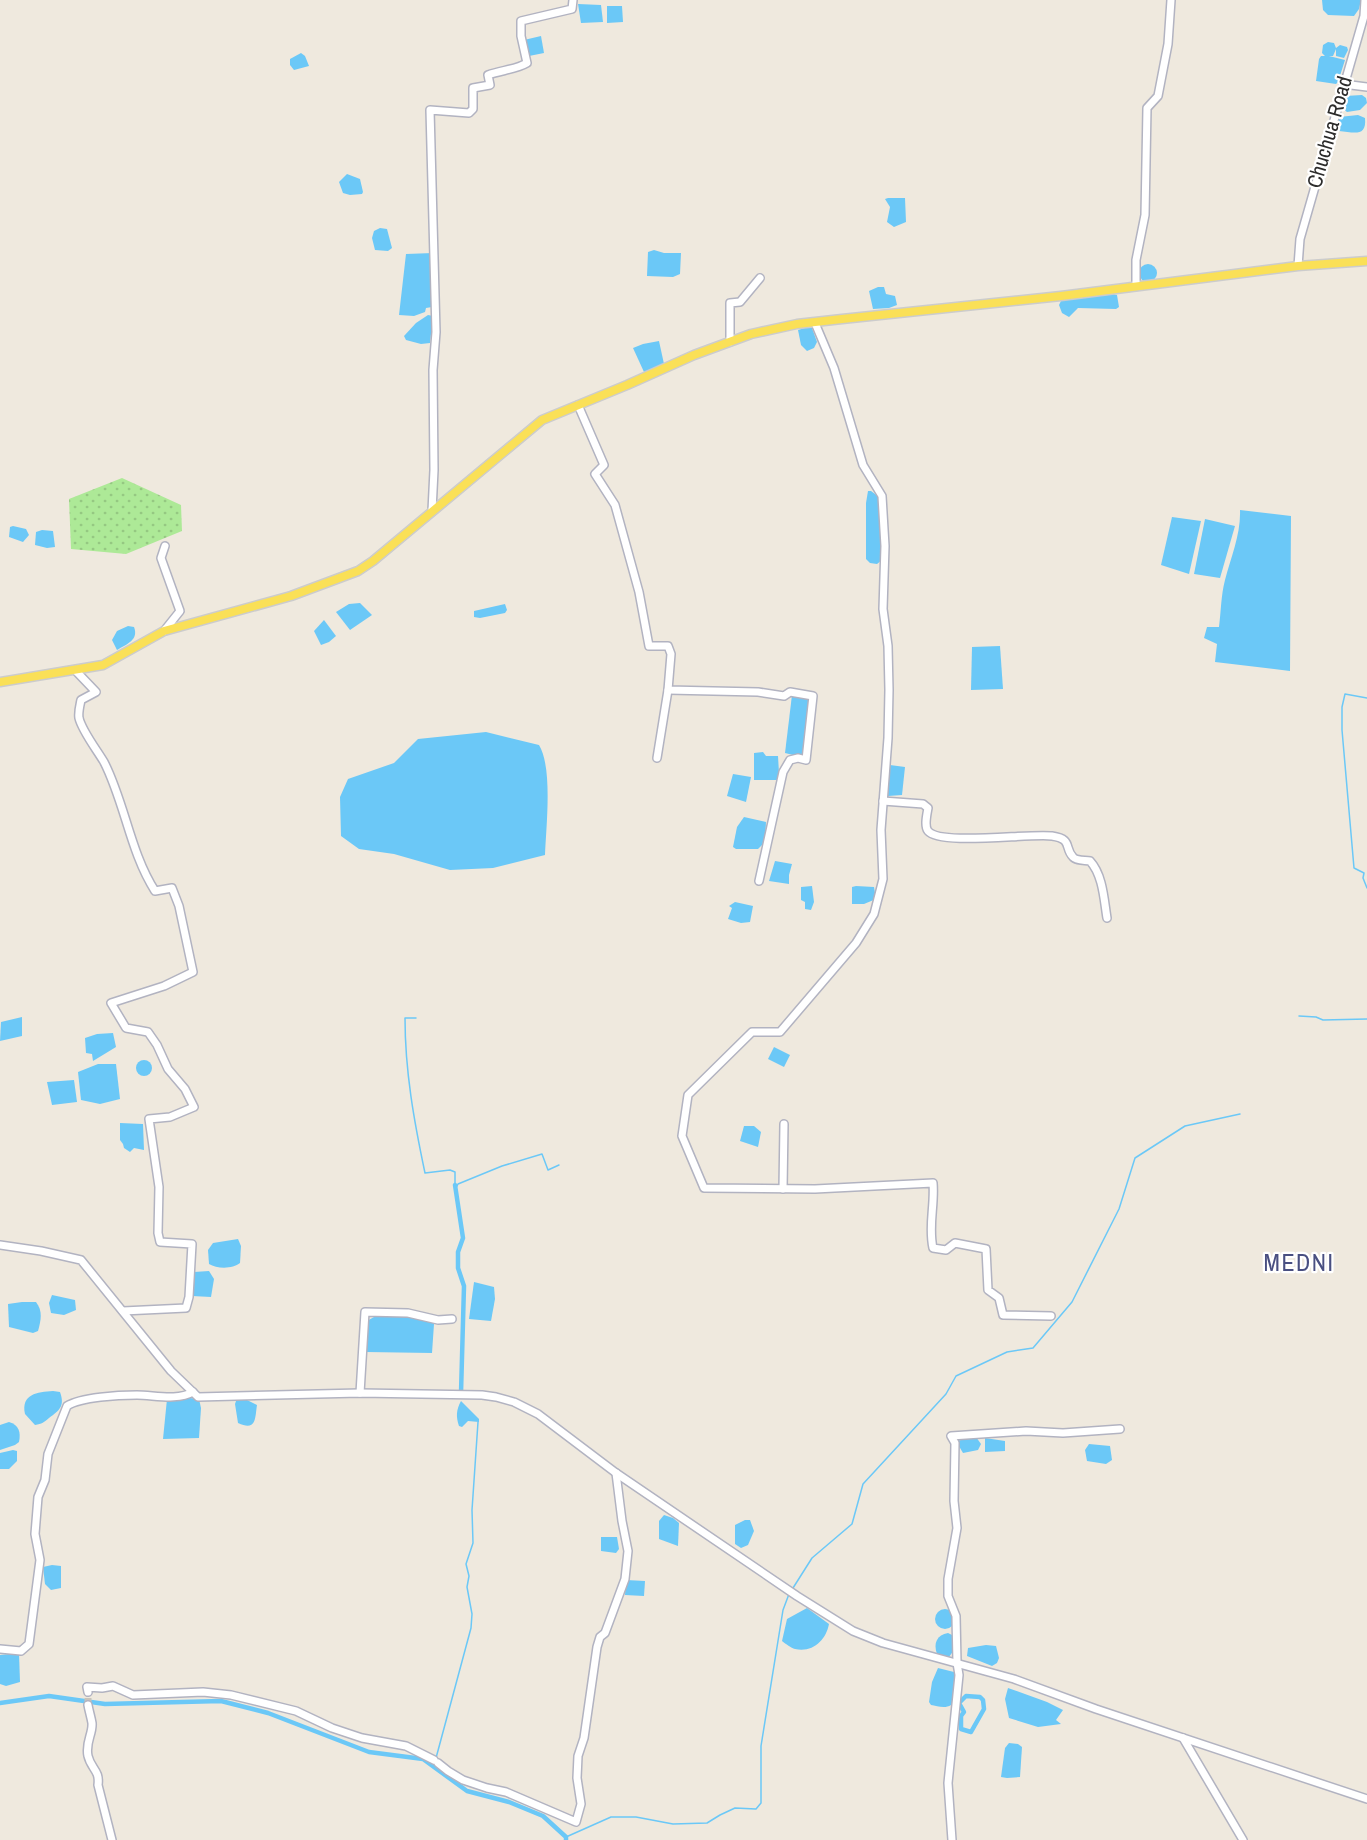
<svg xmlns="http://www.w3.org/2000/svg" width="1367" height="1840" viewBox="0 0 1367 1840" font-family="'Archivo Narrow',sans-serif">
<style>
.grass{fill:url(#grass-dots)}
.water{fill:#6bc8f7}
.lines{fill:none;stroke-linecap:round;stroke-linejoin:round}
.stream{stroke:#6bc8f7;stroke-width:1.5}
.canal{stroke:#6bc8f7;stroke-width:4.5}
.minor-tunnel{stroke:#c8c3ba;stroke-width:7;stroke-dasharray:7 3.5;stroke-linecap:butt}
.minor-casing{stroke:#b2b3c1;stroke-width:10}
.major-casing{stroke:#ccc;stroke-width:11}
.minor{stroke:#fff;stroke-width:7}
.major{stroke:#fae057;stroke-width:8}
.labels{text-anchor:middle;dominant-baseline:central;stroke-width:4.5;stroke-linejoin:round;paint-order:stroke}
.street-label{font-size:21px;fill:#2c2c2c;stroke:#fff}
.quarter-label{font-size:24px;letter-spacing:1.5px;fill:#494f81;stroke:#fff}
</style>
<defs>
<pattern id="grass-dots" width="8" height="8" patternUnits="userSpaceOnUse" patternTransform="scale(1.5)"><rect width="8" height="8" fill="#ade997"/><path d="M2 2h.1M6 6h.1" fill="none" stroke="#95c882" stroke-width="1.8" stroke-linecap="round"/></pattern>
</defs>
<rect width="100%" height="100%" fill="#efe9de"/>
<path class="grass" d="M122,478L181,505L182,531L126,554L71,549L69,499Z"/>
<g class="water">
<path d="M1322,0H1361L1359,9L1354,16L1328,15L1323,10Z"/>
<path d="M578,4L601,5L603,22L581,23Z"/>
<path d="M607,6H622L623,22L607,23Z"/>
<path d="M541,36L544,53L529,56L524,40Z"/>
<path d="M1328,42L1334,43L1336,48L1340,45L1347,47L1348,50L1344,58L1336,56V49L1333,56H1329L1345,60L1338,82L1336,84L1316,81L1319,59L1321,56H1325L1322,53L1323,45Z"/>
<path d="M301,53L305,56L309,66L294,70L290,65V59Z"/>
<path d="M1362,95L1366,98L1367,103L1360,110L1347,112L1342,108L1345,96Z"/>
<path d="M1358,115L1365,118C1367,138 1353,132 1339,131C1335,126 1337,122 1339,117Z"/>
<path d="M347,174L360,179L363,192L362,194L350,195L343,193L339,182Z"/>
<path d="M888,198H905L906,222L894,227L887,222L890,207L885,199Z"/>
<path d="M380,228L387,229L392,248L388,251L375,250L372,238L374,231Z"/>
<path d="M654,250L664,253H681L680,274L673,277L647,276L648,252Z"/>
<path d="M433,253L432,307L426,308L425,312L414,316L399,315L406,254Z"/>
<circle cx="1148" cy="273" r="9"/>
<path d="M878,287H884L886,294L895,296L897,305L889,308L873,309L869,291Z"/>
<path d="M1113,294L1117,295L1119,307L1116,309L1078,308L1069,317L1062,313L1059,305L1061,301L1066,299Z"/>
<path d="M428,315L433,316L430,343L421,344L406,340L404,336L416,323Z"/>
<path d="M808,327L812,328L817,342L814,348L807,351L801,345L798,330Z"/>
<path d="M659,341L664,364L644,372L633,348L643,344Z"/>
<path d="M868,491H871L879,497L882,560L877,564L870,563L866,559V503Z"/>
<path d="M1240,510L1291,516L1290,671L1215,662L1217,644L1204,638L1207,627H1219C1221,612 1221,595 1225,580C1231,557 1241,534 1240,510Z"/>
<path d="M1172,517L1201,521L1189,574L1161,565Z"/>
<path d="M1205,519L1235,526L1220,578L1194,574Z"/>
<path d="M13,526L26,529L29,535L23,542L9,537L10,527Z"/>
<path d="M42,530L53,531L55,547L47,548L35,545L36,532Z"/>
<path d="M360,603L372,615L350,630L336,612L349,604Z"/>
<path d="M505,604L507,610L505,613L480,618L474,617V611Z"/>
<path d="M324,620L336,636L329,642L321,645L314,631Z"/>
<path d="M128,626L134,627C139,640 127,644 117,650L112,640L117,631Z"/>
<path d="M1000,646L1003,689L971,690L972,647Z"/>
<path d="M792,695L811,698L805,758L785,753Z"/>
<path d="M486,732L539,745C553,768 546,827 545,855L493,868L450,870L394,854L359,849L341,836L340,797L348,779L394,763L418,739Z"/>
<path d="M763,752L766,756H778L779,773L777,780H754V753Z"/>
<path d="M890,765L905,767L902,795L888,796Z"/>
<path d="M733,774L751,777L746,802L727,796Z"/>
<path d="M744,817L766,822L765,842L758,849H736L733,847L737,827Z"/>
<path d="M775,861L792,864L789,875V884L769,881Z"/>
<path d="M812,886L814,902L811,910L805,909V902L801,900V887Z"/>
<path d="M856,886L874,887L876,899L864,904H852V887Z"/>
<path d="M735,902L753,906L750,922L741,923L728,919L732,908L729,906Z"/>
<path d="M22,1017V1036L0,1041L1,1022Z"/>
<path d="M113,1033L116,1047L93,1061L92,1054L86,1053L85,1038L97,1034Z"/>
<path d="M774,1047L790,1055L784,1067L768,1059Z"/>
<circle cx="144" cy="1068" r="8"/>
<path d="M98,1064H116L120,1099L100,1104L81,1100L78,1072Z"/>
<path d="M74,1080L77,1102L52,1105L47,1082Z"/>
<path d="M120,1123L143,1124L144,1150L134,1148L130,1152L124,1148L123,1144L120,1140Z"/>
<path d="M744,1126H754L761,1132L758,1147L740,1141Z"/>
<path d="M238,1239L241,1246L240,1263C233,1269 217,1269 209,1264L208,1250L213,1243Z"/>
<path d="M209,1271L214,1279L211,1297L192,1296L194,1272Z"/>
<path d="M474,1282L494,1287L495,1299L491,1321L469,1319Z"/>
<path d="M52,1295L75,1300L76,1310L64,1315L51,1313L49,1303Z"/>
<path d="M22,1302H36C43,1311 41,1320 38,1331L33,1333L9,1327L8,1304Z"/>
<path d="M374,1317C391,1317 419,1313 434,1324L432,1353L366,1352L367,1321Z"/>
<path d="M53,1391L60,1392C65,1406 60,1410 49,1418C44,1422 42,1424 35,1425L25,1414C21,1394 37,1392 53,1391Z"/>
<path d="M190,1398L199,1399L201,1408L199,1438L163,1439L167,1399Z"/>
<path d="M237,1398L245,1399L257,1405C255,1417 257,1432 238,1423L235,1404Z"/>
<path d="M461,1401L479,1419V1422L468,1421L462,1427L459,1426C456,1417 456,1410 461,1401Z"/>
<path d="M9,1422C19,1425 21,1432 19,1442L15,1445L0,1450V1425Z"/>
<path d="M976,1437L981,1444L978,1450L963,1453L956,1441Z"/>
<path d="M985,1438L1005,1441V1451L985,1452Z"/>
<path d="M1089,1444L1110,1446L1112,1460L1106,1464L1087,1461L1085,1450Z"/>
<path d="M13,1450L17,1451V1461L9,1469H0V1453Z"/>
<path d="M664,1515L673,1518L679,1523L678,1546L659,1539V1521Z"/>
<path d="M745,1520H750L754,1531L748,1545L741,1548L735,1544V1525Z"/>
<path d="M601,1537H617L619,1549L616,1553L601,1551Z"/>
<path d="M52,1565L61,1566V1588L51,1590L45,1584L43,1567Z"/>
<path d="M626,1580L645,1581L644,1596L625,1595Z"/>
<path d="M807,1608L829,1624C826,1640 813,1653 795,1649C791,1648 786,1644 782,1641L787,1619Z"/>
<circle cx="945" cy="1619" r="10"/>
<path d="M948,1633L954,1636V1650L949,1657L937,1654C933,1643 937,1635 948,1633Z"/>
<path d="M986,1645L996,1646L999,1658L997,1663L992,1666L967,1656L968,1648Z"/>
<path d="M19,1653L20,1682L6,1686L0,1684V1655Z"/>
<path d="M938,1668L954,1672C957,1680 958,1700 951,1705C945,1709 937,1706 931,1705L929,1702L932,1682Z"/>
<path d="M1008,1688L1047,1702L1063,1710L1056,1720L1061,1724L1038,1727L1009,1718L1005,1699Z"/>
<path d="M1009,1743L1018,1744L1022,1747L1020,1777L1007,1778L1001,1777L1005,1748Z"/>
</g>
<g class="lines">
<g class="stream">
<path d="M1367,698L1345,694L1342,707V730L1354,868L1364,873L1363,878L1367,888"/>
<path d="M1299,1016L1316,1017L1323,1020L1367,1019"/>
<path d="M416,1018H405C405,1071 414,1121 425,1173L450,1170L455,1172V1185"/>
<path d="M455,1190L458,1184L502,1166L542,1154L548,1170L559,1165"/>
<path d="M793,1588L812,1558L852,1524L863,1484L946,1394L956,1376L1007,1352L1033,1348L1072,1302L1119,1209L1135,1158L1185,1126L1240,1114"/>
<path d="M436,1758L471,1628L472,1614L467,1587L469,1576L466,1564L473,1543L472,1510L478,1422"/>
<path d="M566,1837L611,1817H636L673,1824L707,1823L720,1815L735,1808L756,1809L761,1803V1746L783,1610L789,1594"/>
</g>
<g class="canal">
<path d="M455,1185L463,1238L458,1252V1268L464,1286L461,1393"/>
<path d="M966,1696L980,1697L983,1700L984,1709L971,1732L961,1729V1716L964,1712L959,1703Z"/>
<path d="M0,1703L49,1696L105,1704L221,1701L268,1713L369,1752L423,1759L467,1791L509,1802L543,1816L566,1837V1840"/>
</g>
<path class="minor-tunnel" d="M88,1705V1692"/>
<defs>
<g id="minor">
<path d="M1343,84L1367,87"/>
<path d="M1298,266L1300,239L1364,16L1365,0"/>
<path d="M1136,285V260L1145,215L1147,108L1158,96L1168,44L1171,0"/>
<path d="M815,323L834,368L863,465L882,496L885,546L883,609L888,646L889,690L888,738L881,830L883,879L874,914L856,943L780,1032H752L688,1095L682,1136L704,1188L815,1189L933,1183C935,1205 928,1226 933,1248L946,1250L955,1243L986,1249L988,1290L999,1298L1003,1315L1051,1316"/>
<path d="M730,342V303L740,302L760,278"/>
<path d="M578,405L604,465L595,474L615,505L639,592L649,646H668L671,654L668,690L758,692L784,696L790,692L813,696L806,760L798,758L790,760L783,772L759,881"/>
<path d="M432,511L434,470L433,370L436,332L430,110L469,113L473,109V88L490,85L488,75C501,70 515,70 527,63L521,36V21L572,9L573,0"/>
<path d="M164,631L180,611L161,558L165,546"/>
<path d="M75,670L96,692L81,700C80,705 78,712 79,718C82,731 97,750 104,762C125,803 130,852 155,891L172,888L179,906L193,972L164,986L111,1003L126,1028L148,1032L157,1045L168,1069L185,1089L194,1107L170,1117L149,1119L159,1187L158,1233L160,1242L192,1244L189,1297L186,1308L123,1311"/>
<path d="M657,758L668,690"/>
<path d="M883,801L923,804L928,808C927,814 924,826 928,831C940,846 1030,833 1052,836C1073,839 1064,848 1073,857C1076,861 1085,860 1090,861C1103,875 1104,900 1107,918"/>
<path d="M783,1189L784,1124"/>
<path d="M0,1245L41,1251L81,1260L171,1371L198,1397L360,1393L482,1395L496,1397L514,1402L538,1414L616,1473L797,1596L853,1631L883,1643L1014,1679L1096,1709L1367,1799"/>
<path d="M360,1393L365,1312L408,1313L438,1320L452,1319"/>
<path d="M0,1649L21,1651L29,1644L40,1560L35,1534L38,1497L45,1480L48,1454L67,1406C81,1397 119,1395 137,1395C154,1395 177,1401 193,1392"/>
<path d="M88,1692L87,1687L102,1688L113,1686L133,1695L203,1692L231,1695L296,1711L332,1728L362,1738L406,1746L434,1760"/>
<path d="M88,1705C89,1711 91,1717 92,1723C93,1734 85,1742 88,1756C91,1769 100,1770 98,1785L112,1840"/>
<path d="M1183,1738L1243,1840"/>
<path d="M438,1763L448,1771L463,1780L487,1788L506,1792L576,1822L581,1804L577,1778L578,1756L584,1738L597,1647L600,1637L605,1633L625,1579L628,1551L622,1521L616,1473"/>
<path d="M952,1840L948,1783L959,1675L957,1663L956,1616L948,1596V1579L957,1528L954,1501L955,1443L951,1436L1026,1431L1063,1433L1120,1429"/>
</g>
<path id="major" d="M0,682L103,665L164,631L291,596L358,571L373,561L542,420L627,385L694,355L751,334L797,324L842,319L1061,296L1298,266L1367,261"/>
</defs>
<use href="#minor" class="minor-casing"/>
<use href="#major" class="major-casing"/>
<use href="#minor" class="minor"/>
<use href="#major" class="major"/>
</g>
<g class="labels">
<g class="street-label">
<text transform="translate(1329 132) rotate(-74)">Chuchua Road</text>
</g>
<g class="quarter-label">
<text x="1299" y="1262">MEDNI</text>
</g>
</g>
</svg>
